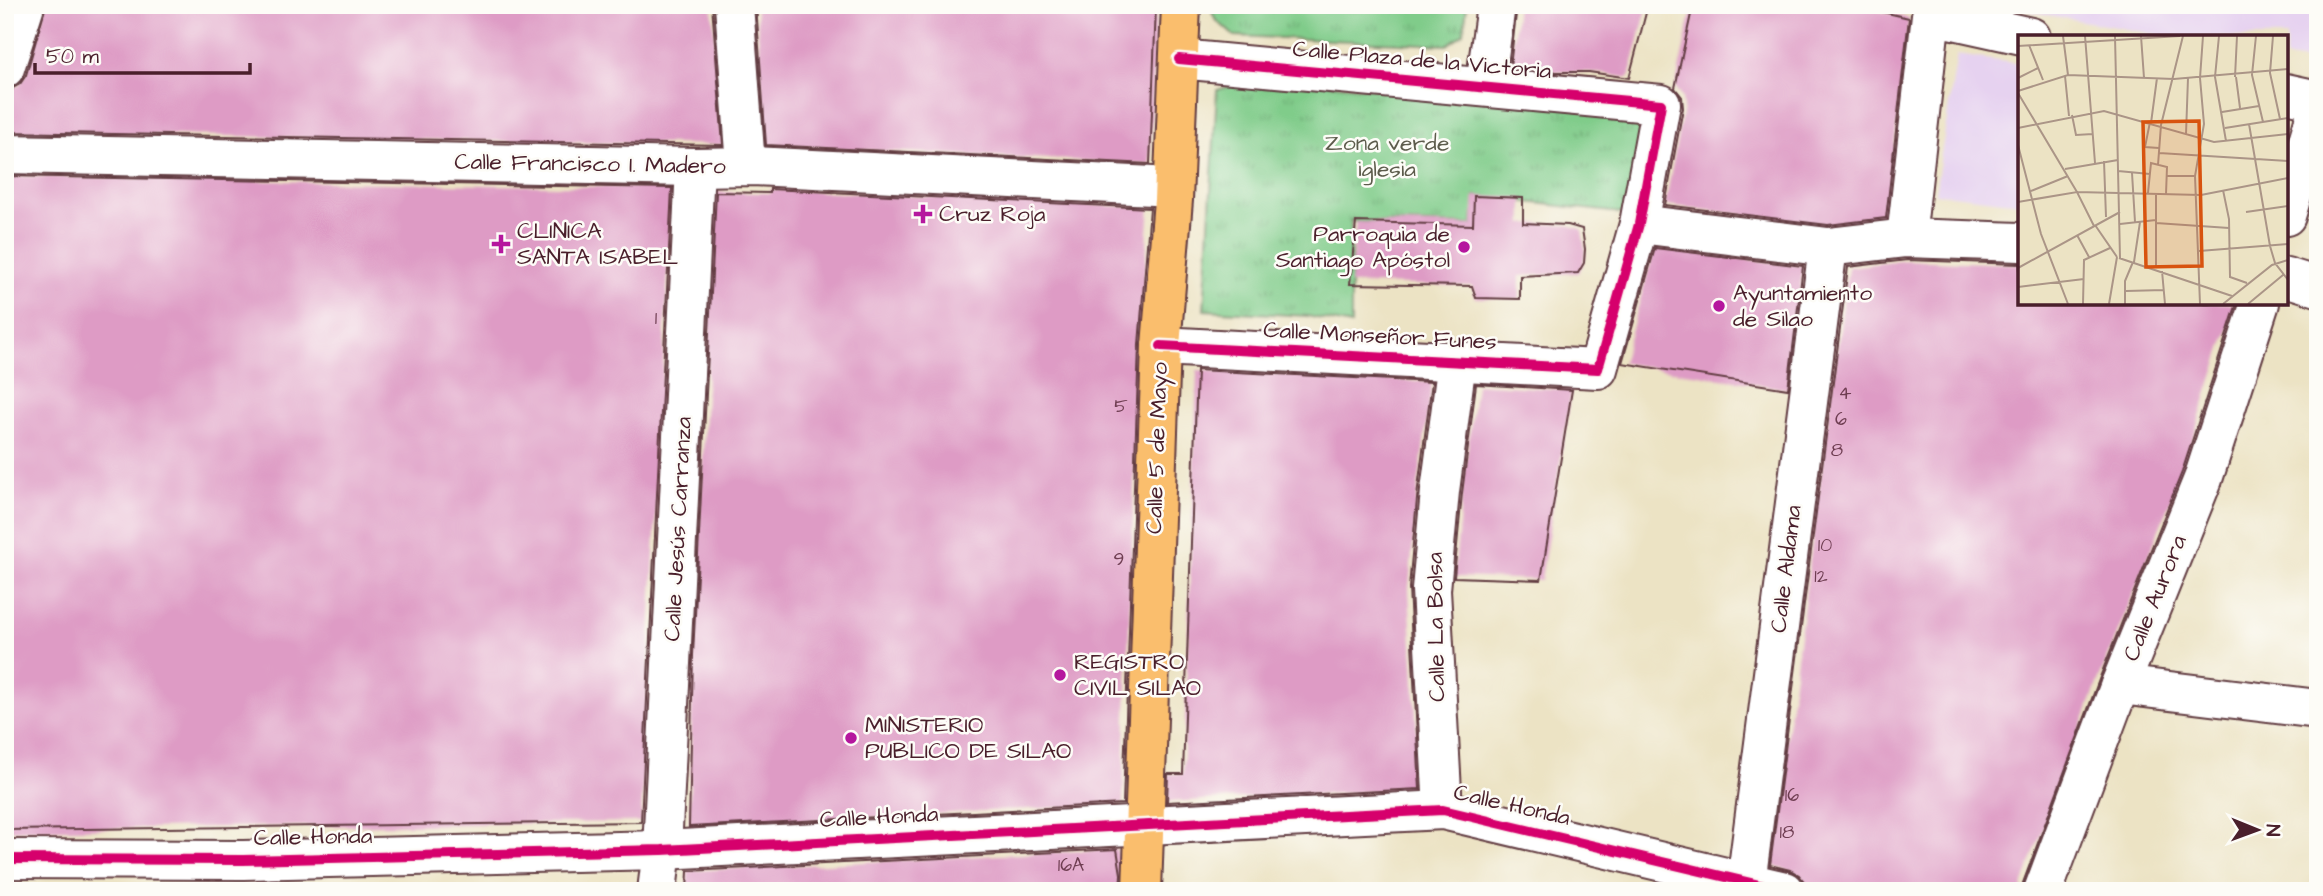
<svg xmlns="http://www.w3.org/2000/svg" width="2323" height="896" viewBox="0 0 2323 896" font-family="'Architects Daughter',sans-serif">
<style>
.built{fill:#e6d2f0}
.park{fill:url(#park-tufts);stroke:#65765a;stroke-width:2}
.building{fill:#de9bc5}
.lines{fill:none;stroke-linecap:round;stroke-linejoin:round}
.minor-casing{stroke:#623c42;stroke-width:42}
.major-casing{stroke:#623c42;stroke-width:42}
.minor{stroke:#fff;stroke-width:38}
.major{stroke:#fabe6d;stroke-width:38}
.cycleway-casing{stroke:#fdfcf7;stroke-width:15}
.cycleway{stroke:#d6006c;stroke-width:10}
.poi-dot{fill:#b5179e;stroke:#fdfcf7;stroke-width:2.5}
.labels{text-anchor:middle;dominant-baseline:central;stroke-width:5;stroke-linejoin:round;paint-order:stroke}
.number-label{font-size:19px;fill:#6f3e52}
.street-label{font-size:23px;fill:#4a1f2b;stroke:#fdfcf7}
.park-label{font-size:23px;fill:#5d5c4c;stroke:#fdfcf7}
.poi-label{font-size:23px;fill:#4a1f2b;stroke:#fdfcf7;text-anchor:start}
.inset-road{fill:none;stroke:#ab9587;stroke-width:2}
.view{fill:#d8530f;fill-opacity:0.15;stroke:#d8530f;stroke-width:3.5}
.inset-edge{fill:none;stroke:#4a1f2b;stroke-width:3.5}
</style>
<defs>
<pattern id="park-tufts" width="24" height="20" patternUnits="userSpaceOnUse" patternTransform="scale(1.75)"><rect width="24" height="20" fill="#80cc8a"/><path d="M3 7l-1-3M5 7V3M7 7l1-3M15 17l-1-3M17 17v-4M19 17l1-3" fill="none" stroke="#70af77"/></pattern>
</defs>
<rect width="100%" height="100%" fill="#fdfcf7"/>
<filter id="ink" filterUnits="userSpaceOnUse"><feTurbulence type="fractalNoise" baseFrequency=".0143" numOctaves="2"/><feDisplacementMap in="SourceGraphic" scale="14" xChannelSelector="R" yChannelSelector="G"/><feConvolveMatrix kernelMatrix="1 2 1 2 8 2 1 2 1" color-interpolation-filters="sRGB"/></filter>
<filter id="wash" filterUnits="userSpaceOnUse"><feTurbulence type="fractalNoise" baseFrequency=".00686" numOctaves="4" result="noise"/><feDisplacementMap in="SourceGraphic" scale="28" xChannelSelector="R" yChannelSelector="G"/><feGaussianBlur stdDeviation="1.57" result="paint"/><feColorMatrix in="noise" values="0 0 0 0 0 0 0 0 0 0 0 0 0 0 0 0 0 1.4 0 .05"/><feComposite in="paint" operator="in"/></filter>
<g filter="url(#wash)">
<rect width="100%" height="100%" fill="#ece3c4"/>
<g class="built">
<path d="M1993,5H2317L2306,61L2286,58V37H2170Z"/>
<path d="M1957,55L2020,64V203L1935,193Z"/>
</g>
<g class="park">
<path d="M1209,5H1467L1464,33L1447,45L1234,36L1215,19Z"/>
<path d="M1259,77L1649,116L1628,214L1475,196L1473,225L1356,222L1351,220V325L1307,316L1204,310L1217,90Z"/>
</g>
<g id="blocks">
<g class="building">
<path d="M46,5H712L723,145L5,132V112L13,88L20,84L26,75Z"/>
<path d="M756,5H1156L1150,164L766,145Z"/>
<path d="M1517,5H1648L1629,78L1589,72H1556L1529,66L1510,67Z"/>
<path d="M1693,5H1852L1909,18L1886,218L1828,225L1665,205L1683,108L1682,97L1675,88Z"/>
<path d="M5,176L672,188L641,822L5,830Z"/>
<path d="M770,189L1150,208L1139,345L1123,804L689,827L693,655L716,192L770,193Z"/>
<path d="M1474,196L1523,198V223L1568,225L1582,229L1585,249L1584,263L1578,273L1520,276V299L1476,298L1472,286L1350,284L1356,222L1473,225Z"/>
<path d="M1655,248L1803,266L1788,389L1622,363Z"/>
<path d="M1907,260L2020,264V303H2237L2182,472L2100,677L2023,883L2022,891H1806V884L1799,875L1790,870L1770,865L1848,267Z"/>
<path d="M1197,370L1432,382L1418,488L1409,588L1420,789L1167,802L1168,774H1183Z"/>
<path d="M1476,384L1572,390L1541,580L1454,577L1462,493Z"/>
<path d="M1117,849L1121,874L1120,891H687L688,871Z"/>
</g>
</g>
</g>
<g filter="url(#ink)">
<use href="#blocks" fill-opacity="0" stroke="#623c42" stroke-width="2"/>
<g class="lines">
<defs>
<g id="minor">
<path d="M734,5L745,152L753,166"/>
<path d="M5,68L25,5"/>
<path d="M1485,86L1496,5"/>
<path d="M2286,93L2318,100"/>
<path d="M5,154L695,167L753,166L1173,187"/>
<path d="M2286,216L2318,107"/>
<path d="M1639,224L1828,247L1906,238L2020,242"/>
<path d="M1906,238L1931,15L2031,37"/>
<path d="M2286,277L2318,287"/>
<path d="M1161,346L1598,369L1639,224L1661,104L1179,59"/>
<path d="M2120,685L2318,709"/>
<path d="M1443,810L1431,590L1440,491L1457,361"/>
<path d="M5,859L243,860L662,850L1443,810L1785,891"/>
<path d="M657,891L662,850L695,167"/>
<path d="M1745,891L1828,247"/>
<path d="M2043,891L2120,685L2203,479L2260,303"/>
</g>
<path id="major" d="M1142,891L1161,346L1173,200L1181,5"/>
</defs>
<use href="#minor" class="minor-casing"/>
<use href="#major" class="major-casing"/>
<use href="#minor" class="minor"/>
<use href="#major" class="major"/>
<defs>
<g id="cycleway">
<path d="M1161,346L1598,369L1639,224L1661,104L1179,59"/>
<path d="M5,859L243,860L662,850L1443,810L1785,891"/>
</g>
</defs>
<use href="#cycleway" class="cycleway-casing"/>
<use href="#cycleway" class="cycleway"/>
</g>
</g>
<g class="poi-dot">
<path d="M919.5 203.5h7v7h7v7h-7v7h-7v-7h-7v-7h7z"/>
<path d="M497.5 233.5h7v7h7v7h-7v7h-7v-7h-7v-7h7z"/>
<circle cx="1464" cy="247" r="7"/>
<circle cx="1719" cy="306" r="7"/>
<circle cx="1060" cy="675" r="7"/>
<circle cx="851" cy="738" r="7"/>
</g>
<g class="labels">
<g class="number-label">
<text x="656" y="318">1</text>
<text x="1845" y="393">4</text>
<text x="1121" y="406">5</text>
<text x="1841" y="419">6</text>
<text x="1837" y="450">8</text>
<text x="1825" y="545">10</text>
<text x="1119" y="559">9</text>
<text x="1821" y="576">12</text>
<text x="1792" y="795">16</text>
<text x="1787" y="832">18</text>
<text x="1071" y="865">16A</text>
</g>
<g class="street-label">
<text transform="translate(1422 60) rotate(5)">Calle Plaza de la Victoria</text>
<text transform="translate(590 164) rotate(1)">Calle Francisco I. Madero</text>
<text transform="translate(1380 336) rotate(3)">Calle Monseñor Funes</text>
<text transform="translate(1157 448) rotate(-88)">Calle 5 de Mayo</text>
<text transform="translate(678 529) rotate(-87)">Calle Jesús Carranza</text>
<text transform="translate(1786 569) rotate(-83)">Calle Aldama</text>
<text transform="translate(2155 598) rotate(-68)">Calle Aurora</text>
<text transform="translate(1436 627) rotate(-91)">Calle La Bolsa</text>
<text transform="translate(1512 805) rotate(13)">Calle Honda</text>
<text transform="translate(879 817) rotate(-3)">Calle Honda</text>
<text transform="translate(313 837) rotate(-1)">Calle Honda</text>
</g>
<g class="park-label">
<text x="1387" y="143">Zona verde<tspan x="1387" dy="26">iglesia</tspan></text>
</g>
<g class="poi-label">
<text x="939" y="214">Cruz Roja</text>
<text x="517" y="231">CLINICA<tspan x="517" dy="26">SANTA ISABEL</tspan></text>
<text x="1450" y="234" text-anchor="end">Parroquia de<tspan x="1450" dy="26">Santiago Apóstol</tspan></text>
<text x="1733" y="293">Ayuntamiento<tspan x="1733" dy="26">de Silao</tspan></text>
<text x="1074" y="662">REGISTRO<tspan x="1074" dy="26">CIVIL SILAO</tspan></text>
<text x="865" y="725">MINISTERIO<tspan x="865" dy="26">PUBLICO DE SILAO</tspan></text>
</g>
</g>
<g transform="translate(2018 35)">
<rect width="270" height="270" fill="#ece3c4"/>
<path class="inset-road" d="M45,1L50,40M67,1L77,128M97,1L102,223M123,1L126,43M201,1L197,42L208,106M238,1L234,40L245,87M255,1L252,38L262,84M11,10L25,45M0,11L162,1M47,41L51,81M217,42L219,1M218,42L222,73M0,43L20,33M0,56L50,40L156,44L270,34M0,58L59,157L183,160L270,143M204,77L241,71M54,80L58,100L75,99M132,87L127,112L141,113M133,88L139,43M231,89L252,211L257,228L270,245M0,93L86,76L196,107L270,99M207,93L270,83M168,99L170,43M0,110L23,199L50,269M141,118L270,126M86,126L88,182M140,130L143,90L165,1M47,134L100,125M100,136L132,139M114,138L117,187M149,141H177M205,155L211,184L212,242L229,248M13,156L50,141M130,158L133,128L149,132L148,159M0,167L59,157L76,191M228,177L270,171M138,188L211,193M102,189L138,185M77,190L99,222M59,200L71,222M181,216L270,209M101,223L214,261M116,227L122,187M0,233L102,177M138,233V159M144,236L147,269M0,252L66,244M108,256L146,255M65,269L66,225L92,213M91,269L99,222M107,269V246L115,227M182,269L177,141L186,89L182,43L185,1M205,269L254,230L270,225M230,269L265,240"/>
<path class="view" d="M181,86L184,231L128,232L125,87Z"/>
<rect width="270" height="270" class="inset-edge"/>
</g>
<rect width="2323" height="896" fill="none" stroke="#fdfcf7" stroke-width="28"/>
<g transform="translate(2257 830) rotate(91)" stroke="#fdfcf7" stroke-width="5" paint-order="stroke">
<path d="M0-5L12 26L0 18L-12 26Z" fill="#4a1f2b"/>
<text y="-10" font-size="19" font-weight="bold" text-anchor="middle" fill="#4a1f2b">N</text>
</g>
<path d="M35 63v10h215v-10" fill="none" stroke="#4a1f2b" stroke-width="3.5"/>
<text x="46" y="63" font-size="21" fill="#4a1f2b" stroke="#fdfcf7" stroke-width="5" paint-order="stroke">50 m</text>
</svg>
